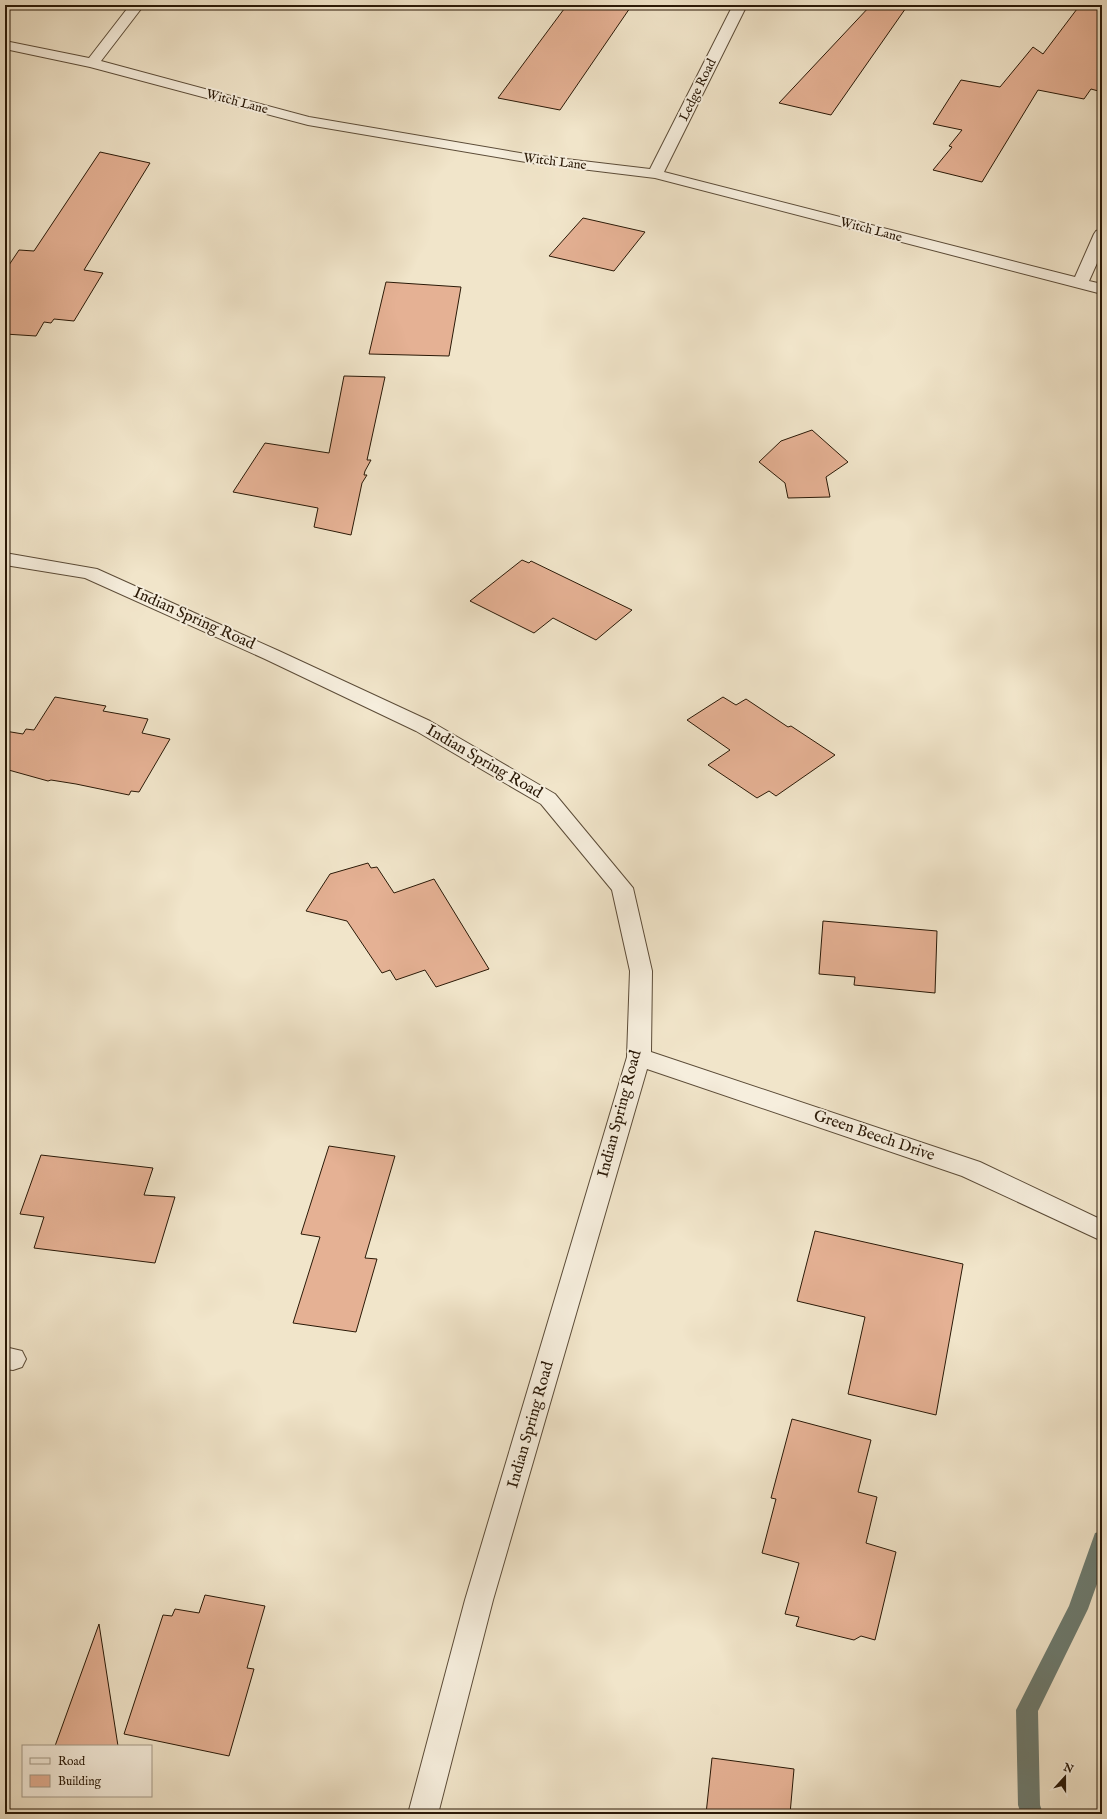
<svg xmlns="http://www.w3.org/2000/svg" width="1107" height="1819" viewBox="0 0 1107 1819" font-family="'IM FELL English',serif">
<style>
.lines{fill:none;stroke-linecap:round;stroke-linejoin:round}
.stream{fill:#6e7d72;fill-rule:evenodd}
.building{fill:#e5b194;stroke:#2a1907}
.minor-casing{stroke:#5c4c38;stroke-width:2}
.minor{fill:#f6eedd;fill-rule:evenodd}
.labels{text-anchor:middle;dominant-baseline:central;stroke-width:4;stroke-linejoin:round;paint-order:stroke}
.far-street-label{font-size:13px;fill:#2a1907;stroke:#f6eedd}
.street-label{font-size:16px;fill:#2a1907;stroke:#f6eedd}
</style>
<rect width="100%" height="100%" fill="#f1e5ca"/>
<filter id="stains"><feTurbulence type="fractalNoise" baseFrequency=".005" numOctaves="4"/><feColorMatrix values="0 0 0 0 .2 0 0 0 0 .09 0 0 0 0 .02 0 0 0 .5 -.17"/></filter>
<radialGradient id="worn" r=".72"><stop offset=".6" stop-color="#630" stop-opacity="0"/><stop offset="1" stop-color="#630" stop-opacity=".3"/></radialGradient>
<g class="lines">
<path class="stream" d="M1102,1531V1570L1088,1609L1038,1711L1040,1805L1043,1814H1021L1018,1805L1016,1710L1069,1606L1095,1533Z"/>
</g>
<g class="building">
<path d="M567,5H632L560,110L498,98Z"/>
<path d="M871,5H908L831,115L779,103Z"/>
<path d="M1080,5H1102V92L1091,89L1084,99L1038,90L982,182L933,170L952,147L949,146L962,130L933,124L961,80L1000,87L1033,47L1043,54Z"/>
<path d="M100,152L150,163L84,270L103,273L74,321L54,319L51,323L44,322L36,336L5,334V271L19,250L34,251Z"/>
<path d="M583,218L645,232L614,271L549,256Z"/>
<path d="M386,282L461,287L449,356L369,354Z"/>
<path d="M344,376L385,377L367,460H371L365,471L364,475H367L362,483L351,535L314,527L318,508L233,492L265,443L329,453Z"/>
<path d="M812,430L848,462L826,477L830,497L788,498L785,483L759,462L781,441Z"/>
<path d="M522,560L529,563L531,561L632,610L596,640L553,618L534,633L470,601Z"/>
<path d="M55,697L106,706L103,711L148,719L142,733L170,739L139,792L131,791L129,795L76,784L51,780L48,781L5,769V731L23,734L26,729L34,730Z"/>
<path d="M723,697L736,705L746,699L788,727L791,726L835,755L776,796L769,791L757,798L708,765L730,750L687,720Z"/>
<path d="M368,863L371,868L377,867L394,893L434,879L489,969L436,987L425,970L396,980L390,970L382,973L347,921L306,911L330,874Z"/>
<path d="M823,921L937,931L935,993L854,985L855,977L819,974Z"/>
<path d="M329,1146L395,1156L365,1258L377,1259L356,1332L293,1323L320,1237L301,1234Z"/>
<path d="M41,1155L153,1168L144,1195L175,1197L155,1263L34,1248L44,1217L20,1214Z"/>
<path d="M815,1231L963,1264L936,1415L848,1394L865,1317L797,1301Z"/>
<path d="M792,1419L871,1440L858,1492L877,1497L866,1543L896,1552L875,1640L861,1636L854,1640L796,1626L799,1617L785,1614L799,1563L762,1553L776,1499L771,1498Z"/>
<path d="M205,1595L265,1606L247,1668L254,1669L229,1756L124,1734L163,1615L172,1616L175,1609L199,1613Z"/>
<path d="M99,1624L118,1746H55Z"/>
<path d="M712,1758L794,1769L790,1814H706Z"/>
</g>
<g class="lines">
<defs>
<g id="minor">
<path d="M130,5H144L101,61L309,117L532,155L650,169L733,5H747L664,172L1075,277L1094,234L1096,231L1102,229V252L1089,281L1102,284V294L655,178L532,163L308,125L90,67L5,49V41L89,58Z"/>
<path d="M5,553L97,569L279,651L430,721L555,794L633,888L652,971L651,1052L980,1162L1102,1220V1241L962,1176L647,1069L493,1600L438,1814H408L465,1600L627,1057L630,971L612,890L541,804L416,731L265,659L85,578L5,565Z"/>
<path d="M5,1347L22,1351L26,1359L22,1367L13,1370L5,1369Z"/>
</g>
</defs>
<use href="#minor" class="minor-casing"/>
<use href="#minor" class="minor"/>
</g>
<g class="labels">
<g class="far-street-label">
<text transform="translate(698 90) rotate(-64)">Ledge Road</text>
<text transform="translate(237 102) rotate(15)">Witch Lane</text>
<text transform="translate(555 162) rotate(7)">Witch Lane</text>
<text transform="translate(871 230) rotate(15)">Witch Lane</text>
</g>
<g class="street-label">
<text transform="translate(194 619) rotate(24)">Indian Spring Road</text>
<text transform="translate(484 762) rotate(30)">Indian Spring Road</text>
<text transform="translate(620 1114) rotate(-75)">Indian Spring Road</text>
<text transform="translate(874 1136) rotate(19)">Green Beech Drive</text>
<text transform="translate(531 1425) rotate(-74)">Indian Spring Road</text>
</g>
</g>
<rect width="1107" height="1819" fill="none" stroke="#f1e5ca" stroke-width="20"/>
<rect x="6" y="6" width="1095" height="1807" fill="none" stroke="#2a1907" stroke-width="2"/>
<rect x="10" y="10" width="1087" height="1799" fill="none" stroke="#2a1907"/>
<rect x="22" y="1745" width="130" height="52" fill="#f6eedd" stroke="#a49987"/>
<rect x="30" y="1758" width="20" height="6" fill="#f6eedd" stroke="#a49987"/>
<text x="58" y="1765" font-size="12" fill="#2a1907">Road</text>
<rect x="30" y="1775" width="20" height="12" fill="#e5b194" stroke="#a49987"/>
<text x="58" y="1785" font-size="12" fill="#2a1907">Building</text>
<g transform="translate(1065 1777) rotate(21)" stroke="#f6eedd" stroke-width="3" paint-order="stroke">
<path d="M0-3L7 15L0 10L-7 15Z" fill="#2a1907"/>
<text y="-6" font-size="11" font-weight="bold" text-anchor="middle" fill="#2a1907">N</text>
</g>
<rect width="100%" height="100%" filter="url(#stains)"/>
<rect width="100%" height="100%" fill="url(#worn)"/>
</svg>
